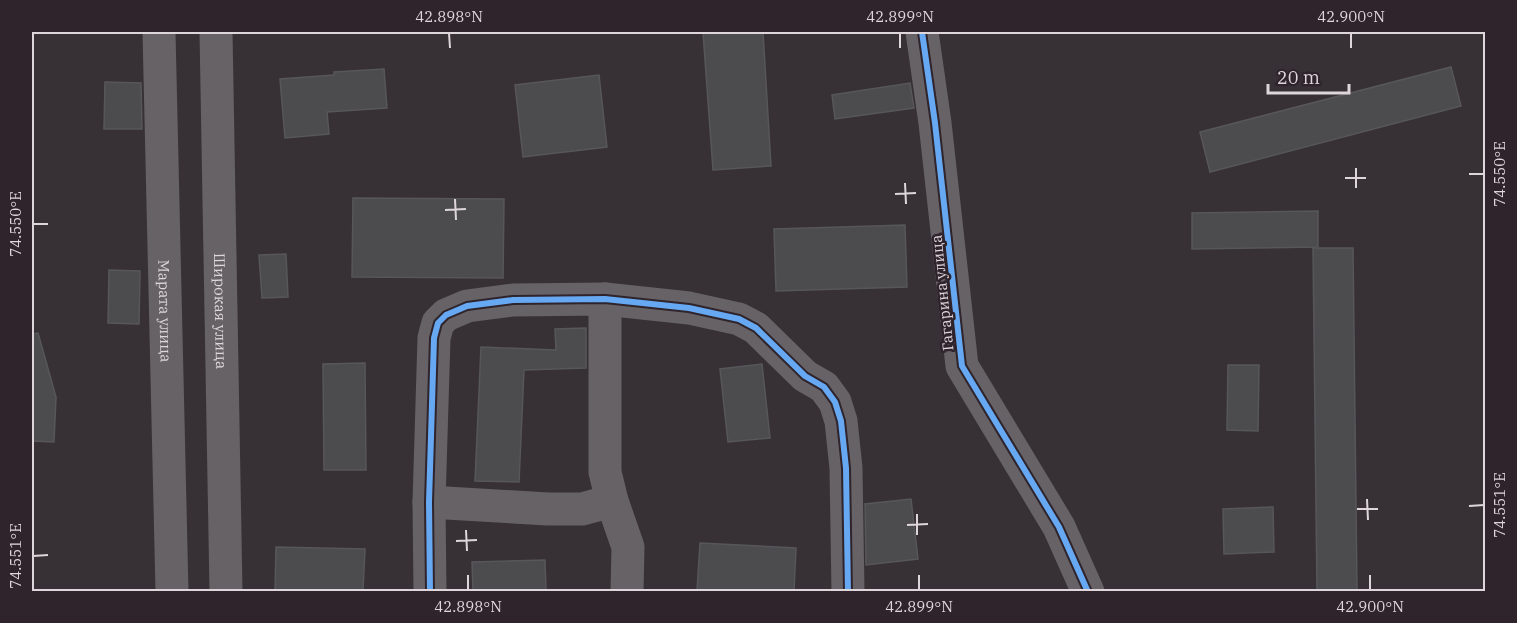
<svg xmlns="http://www.w3.org/2000/svg" width="1517" height="623" viewBox="0 0 1517 623" font-family="'IBM Plex Serif',serif">
<style>
.building{fill:#4c4c4f;stroke:#57575a;stroke-width:1.5}
.lines{fill:none;stroke-linecap:round;stroke-linejoin:round}
.minor{stroke:#676265;stroke-width:33}
.cycleway-casing{stroke:#2f242c;stroke-width:10}
.cycleway{stroke:#66a8f1;stroke-width:6}
.ticks{fill:none;stroke:#ded6db;stroke-width:2}
.labels{text-anchor:middle;dominant-baseline:central;stroke-width:5;stroke-linejoin:round;paint-order:stroke}
.street-label{font-size:15px;fill:#ded6db;stroke:#2f242c}
.neatline{fill:none;stroke:#ded6db;stroke-width:2}
.ticks-label{font-size:15px;text-anchor:middle;fill:#ded6db}
</style>
<rect width="100%" height="100%" fill="#373135"/>
<g class="building">
<path d="M703,32H763L771,166L713,170Z"/>
<path d="M1451,67L1461,106L1210,172L1200,132Z"/>
<path d="M384,69L387,108L327,112L329,134L285,138L280,79L334,75V72Z"/>
<path d="M599,75L607,147L523,157L515,85Z"/>
<path d="M105,82L141,83L142,129H104Z"/>
<path d="M910,83L914,108L835,119L832,95Z"/>
<path d="M353,198L504,199L503,278L352,277Z"/>
<path d="M1318,211V247L1192,249V213Z"/>
<path d="M905,225L907,287L776,291L774,229Z"/>
<path d="M1313,248H1353L1357,591H1317Z"/>
<path d="M286,254L288,297L262,298L259,255Z"/>
<path d="M109,270L140,271L139,324L108,323Z"/>
<path d="M586,328V368L524,370L519,482L475,481L481,347L556,350L555,329Z"/>
<path d="M38,333L56,397L54,442L32,441V334Z"/>
<path d="M365,363L366,470H324L323,364Z"/>
<path d="M762,364L770,438L728,442L720,369Z"/>
<path d="M1228,365H1259L1258,431L1227,430Z"/>
<path d="M911,499L918,559L866,565L865,504Z"/>
<path d="M1273,507L1274,552L1224,554L1223,509Z"/>
<path d="M700,543L796,548L794,591H697Z"/>
<path d="M276,547L365,549L363,591H275Z"/>
<path d="M545,560L546,591H473L472,562Z"/>
</g>
<g class="lines">
<g class="minor">
<path id="s1" d="M159,32L172,592"/>
<path id="s2" d="M216,32L226,592"/>
<path d="M922,32L935,123L962,366L1059,527L1088,592"/>
<path d="M605,299V472L612,501L628,547L627,592"/>
<path d="M429,502L548,509H582L612,501"/>
<path d="M430,592L429,502L434,338L438,323L446,315L467,306L513,300L605,299L689,308L739,319L756,328L805,376L824,387L835,402L841,421L846,468L848,592"/>
</g>
<defs>
<g id="cycleway">
<path d="M922,32L935,123L962,366L1059,527L1088,592"/>
<path d="M430,592L429,502L434,338L438,323L446,315L467,306L513,300L605,299L689,308L739,319L756,328L805,376L824,387L835,402L841,421L846,468L848,592"/>
</g>
</defs>
<use href="#cycleway" class="cycleway-casing"/>
<use href="#cycleway" class="cycleway"/>
</g>
<path class="ticks" d="M449,33L450,48M900,33V48M1351,33V48M1356,168V188M1469,174H1484M1345,178H1366M905,183L906,204M895,194L916,193M455,199L456,220M445,210L466,209M33,224H48M1367,499L1368,520M1469,506L1484,505M1357,509H1378M917,514V535M907,525L928,524M466,530L467,551M456,541L477,540M33,556L48,555M468,575V590M919,575V590M1370,575V590"/>
<g class="labels">
<g class="street-label">
<text transform="translate(942 293) rotate(-96)">Гагарина улица</text>
<text stroke="none"><textPath href="#s1" startOffset="279">Марата улица</textPath></text>
<text stroke="none"><textPath href="#s2" startOffset="279">Широкая улица</textPath></text>
</g>
</g>
<rect width="1517" height="623" fill="none" stroke="#2f242c" stroke-width="66"/>
<path d="M1268 84v9h81v-9" fill="none" stroke="#ded6db" stroke-width="3"/>
<text x="1277" y="84" font-size="18" fill="#ded6db" stroke="#2f242c" stroke-width="4.5" paint-order="stroke">20 m</text>
<rect x="33" y="33" width="1451" height="557" class="neatline"/>
<g class="ticks-label">
<text x="449" y="22">42.898°N</text>
<text x="900" y="22">42.899°N</text>
<text x="1351" y="22">42.900°N</text>
<text transform="translate(1500 174) rotate(-90)" y="5">74.550°E</text>
<text transform="translate(16 224) rotate(-90)" y="5">74.550°E</text>
<text transform="translate(1500 505) rotate(-90)" y="5">74.551°E</text>
<text transform="translate(16 556) rotate(-90)" y="5">74.551°E</text>
<text x="468" y="612">42.898°N</text>
<text x="919" y="612">42.899°N</text>
<text x="1370" y="612">42.900°N</text>
</g>
</svg>
